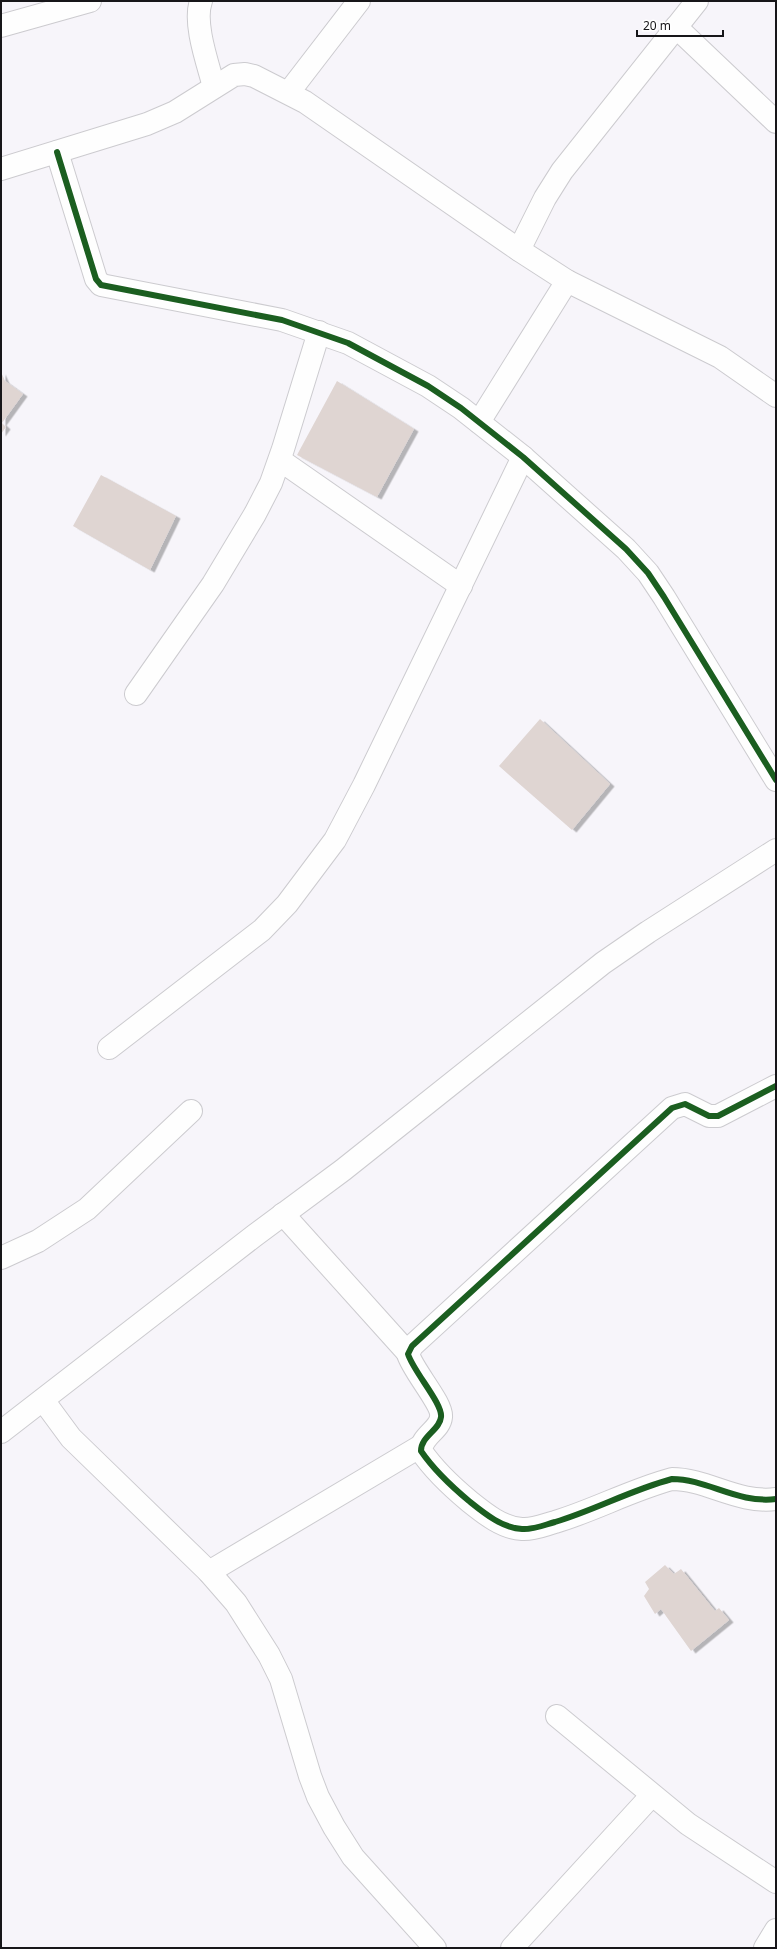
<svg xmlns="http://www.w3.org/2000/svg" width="777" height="1949" viewBox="0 0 777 1949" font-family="'Noto Sans',sans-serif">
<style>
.building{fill:#dfd5d2;filter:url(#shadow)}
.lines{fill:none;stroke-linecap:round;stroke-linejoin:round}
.minor-casing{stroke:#cccbcf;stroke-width:24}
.minor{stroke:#fefefe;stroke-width:22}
.cycleway-casing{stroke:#fff;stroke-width:8}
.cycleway{stroke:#1b5e20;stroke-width:6}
</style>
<defs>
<filter id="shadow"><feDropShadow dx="4.5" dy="2.5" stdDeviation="0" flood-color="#0004"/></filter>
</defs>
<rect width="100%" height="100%" fill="#f7f5fa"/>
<g class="building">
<path d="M1,372L5,381L23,394L2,423L6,427L1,434Z"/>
<path d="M337,381L414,429L377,497L297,455Z"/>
<path d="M101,475L176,516L150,570L73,526Z"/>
<path d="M540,719L610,784L572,830L499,766Z"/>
<path d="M665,1565L674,1574L681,1569L715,1611L719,1608L729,1620L691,1651L661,1609L655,1614L644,1596L649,1589L645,1582Z"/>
</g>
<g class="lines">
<defs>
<g id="minor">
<path d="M201,1C193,23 208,64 214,87"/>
<path d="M1,26L90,1"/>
<path d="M676,27L776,122"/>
<path d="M289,92L359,1"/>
<path d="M57,152L96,279L101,285L282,320L348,343L428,386L461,408L523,457L626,549L648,573L664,597L776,780"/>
<path d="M1,169L147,124L175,112L234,75L245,74L254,76L305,102L519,250L567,281L720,357L776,396"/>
<path d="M519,250L545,198L562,171L697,1"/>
<path d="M479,422L567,281"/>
<path d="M280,460L461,586"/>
<path d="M136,694L213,584L255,514L271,483L283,449L319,332"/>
<path d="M109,1048L262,930L287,904L335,840L364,785L523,457"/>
<path d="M776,1086L718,1116H709L685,1104L672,1108L412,1346L408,1354C413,1371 443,1404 441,1417C440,1430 421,1436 421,1451C434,1470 451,1486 469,1501C484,1513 502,1528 522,1529C533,1530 544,1525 555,1522C595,1510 631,1490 672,1479C707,1479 738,1504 776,1499"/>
<path d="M283,1214L408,1353"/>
<path d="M1,1258L38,1241L87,1209L191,1111"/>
<path d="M43,1400L71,1438L209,1572L236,1603L269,1655L281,1679L310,1776L318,1797L334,1827L353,1857L435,1948"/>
<path d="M1,1432L254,1236L343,1170L603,963L648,932L776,850"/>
<path d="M209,1572L421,1446"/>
<path d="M557,1716L688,1824L776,1882"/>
<path d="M512,1948L652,1795"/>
<path d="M765,1948L776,1930"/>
</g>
</defs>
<use href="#minor" class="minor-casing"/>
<use href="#minor" class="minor"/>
<defs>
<g id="cycleway">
<path d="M57,152L96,279L101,285L282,320L348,343L428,386L461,408L523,457L626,549L648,573L664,597L776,780"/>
<path d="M776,1086L718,1116H709L685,1104L672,1108L412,1346L408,1354C413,1371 443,1404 441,1417C440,1430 421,1436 421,1451C434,1470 451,1486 469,1501C484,1513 502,1528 522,1529C533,1530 544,1525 555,1522C595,1510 631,1490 672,1479C707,1479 738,1504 776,1499"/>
</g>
</defs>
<use href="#cycleway" class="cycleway-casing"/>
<use href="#cycleway" class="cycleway"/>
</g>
<rect width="777" height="1949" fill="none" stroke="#171619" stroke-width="4"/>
<path d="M637 30v6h86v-6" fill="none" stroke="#171619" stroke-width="2"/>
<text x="643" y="30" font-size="12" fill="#171619" stroke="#ffffff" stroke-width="3" paint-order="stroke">20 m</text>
</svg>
